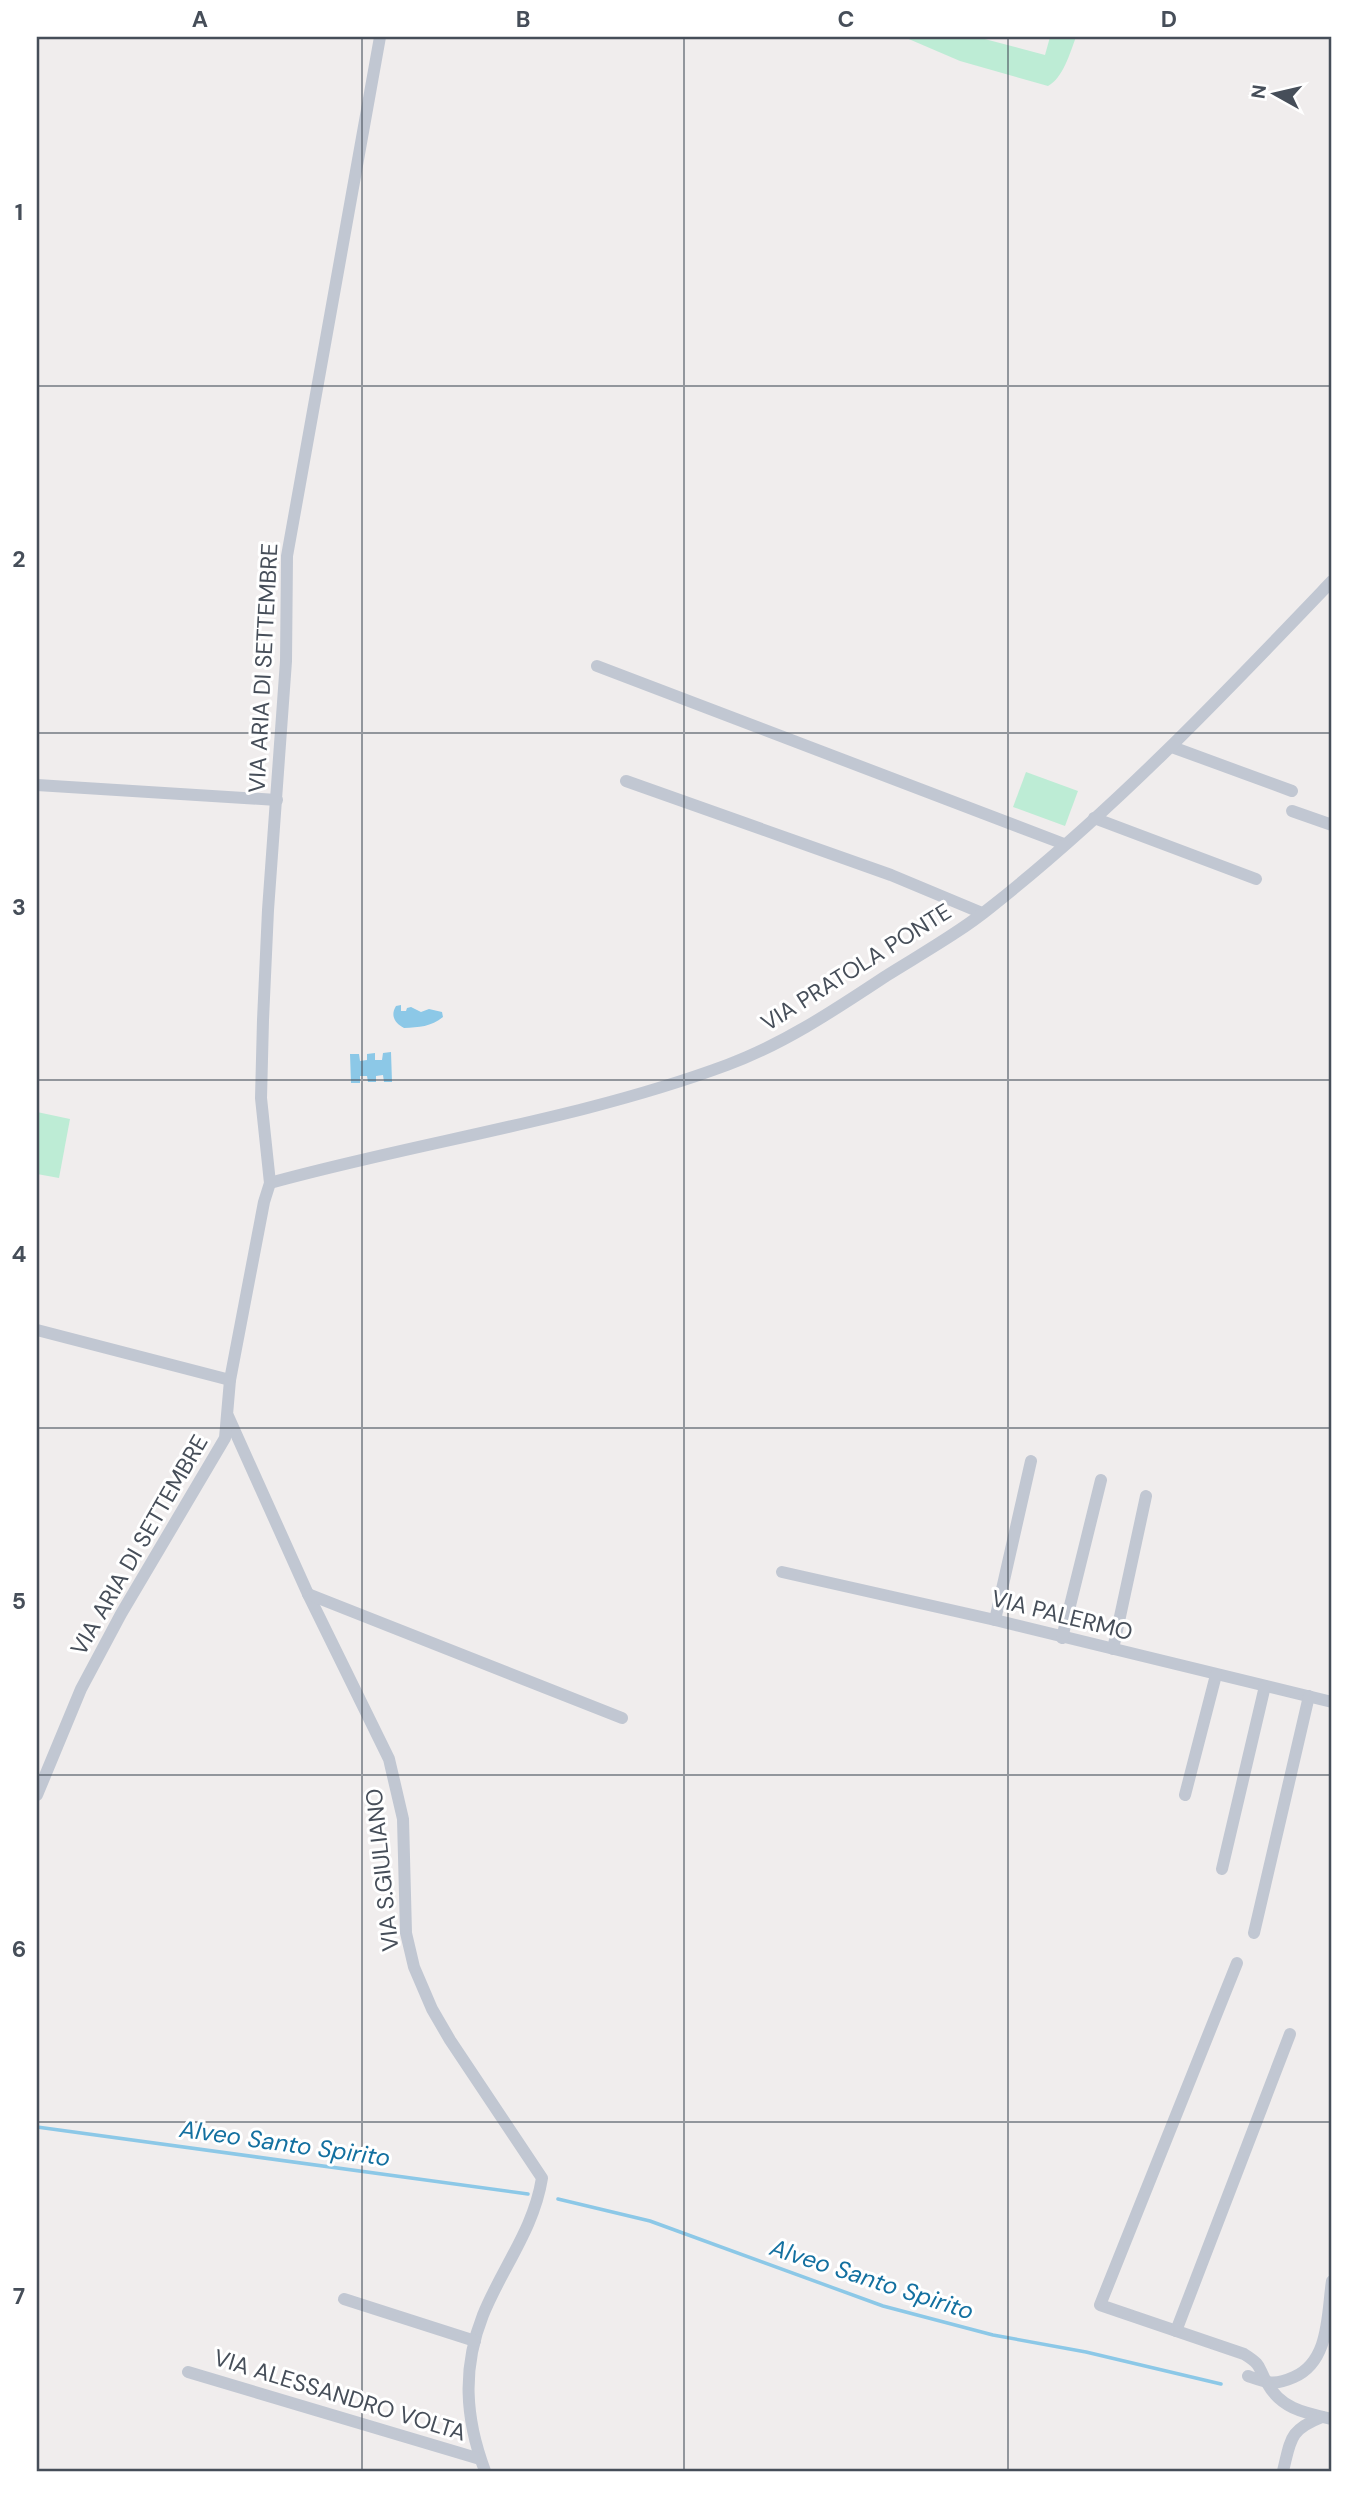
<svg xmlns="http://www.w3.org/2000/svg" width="1369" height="2508" viewBox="0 0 1369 2508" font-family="'DM Sans',sans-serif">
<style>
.green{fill:#bdecd5}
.water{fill:#8cc8e7}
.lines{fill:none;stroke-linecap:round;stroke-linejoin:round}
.stream{stroke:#8cc8e7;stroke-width:3.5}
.street{stroke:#c1c7d2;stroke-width:12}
.grid{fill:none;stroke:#464e59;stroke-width:2;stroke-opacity:0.55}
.labels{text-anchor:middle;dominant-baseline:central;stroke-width:6;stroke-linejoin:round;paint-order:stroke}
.street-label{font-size:23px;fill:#464e59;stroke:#fff}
.water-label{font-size:24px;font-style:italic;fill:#1370a0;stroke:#fff}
.neatline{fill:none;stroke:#464e59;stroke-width:2.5}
.grid-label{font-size:23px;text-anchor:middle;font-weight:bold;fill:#464e59}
</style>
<rect width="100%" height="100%" fill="#f0eded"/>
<g class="green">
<path d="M904,37H977L1045,55L1050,37H1076C1070,53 1063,78 1048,86L960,61Z"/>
<path d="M1026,772L1078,791L1065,826L1013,807Z"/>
<path d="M37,1112L70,1119L59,1178L37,1174Z"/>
</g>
<g class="water">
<path d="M401,1005V1011H406L407,1008L411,1007L421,1012L429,1009L442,1012L443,1017C431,1027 419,1027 404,1028C395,1023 390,1016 396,1006Z"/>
<path d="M391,1052L392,1082H384L383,1075L376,1076V1082H368L367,1076H360V1083H351L350,1054H359L360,1061L367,1060V1054L375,1053V1060H382L383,1053Z"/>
</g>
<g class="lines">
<g class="stream">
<path d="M37,2127L528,2194"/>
<path d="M558,2199L650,2221L883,2306L993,2335L1086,2352L1221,2384"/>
</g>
<g class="street">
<path d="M597,666L1064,844"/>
<path d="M1172,747L1292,791"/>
<path d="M626,781L891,875L982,913"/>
<path d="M37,785L277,800"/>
<path d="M1292,811L1332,825"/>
<path d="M1094,818L1256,879"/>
<path d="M270,1183C422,1141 579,1120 727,1065C784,1044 836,1009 886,976C921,954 959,933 991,907C1115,809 1223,695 1332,581"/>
<path d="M37,1330L230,1380"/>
<path d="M228,1416L308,1594L389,1759L403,1819L406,1933L414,1967L432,2009L450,2040L542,2178C534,2229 502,2268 483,2315C462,2368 465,2418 485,2471"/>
<path d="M782,1572L995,1620L1332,1702"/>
<path d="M308,1594L622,1718"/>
<path d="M995,1620L1031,1461"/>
<path d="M1062,1638L1101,1480"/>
<path d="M1113,1649L1146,1496"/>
<path d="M37,1795L81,1689L121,1614L225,1438L230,1380L264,1202L270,1183L261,1098L263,1020L268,910L286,661L287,556L380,37"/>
<path d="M1185,1795L1216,1675"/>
<path d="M1222,1869L1265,1686"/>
<path d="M1254,1933L1309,1696"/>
<path d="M1237,1963L1100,2305L1244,2354C1263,2366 1257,2366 1267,2383C1281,2409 1305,2413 1332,2419"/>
<path d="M344,2299L475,2341"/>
<path d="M1176,2331L1290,2034"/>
<path d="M188,2372L480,2459"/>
<path d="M1248,2376C1268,2383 1274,2386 1294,2377C1330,2361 1327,2314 1332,2281"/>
<path d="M1283,2471C1291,2439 1289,2430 1322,2417"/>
</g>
</g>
<path class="grid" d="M362,37V2471M684,37V2471M1008,37V2471M37,386H1332M37,733H1332M37,1080H1332M37,1428H1332M37,1775H1332M37,2122H1332"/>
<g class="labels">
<g class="street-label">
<text transform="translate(263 668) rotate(-87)">VIA ARIA DI SETTEMBRE</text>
<text transform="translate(856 967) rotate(-32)">VIA PRATOLA PONTE</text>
<text transform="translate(139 1545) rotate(-60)">VIA ARIA DI SETTEMBRE</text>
<text transform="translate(1062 1615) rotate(14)">VIA PALERMO</text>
<text transform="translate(382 1870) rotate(-96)">VIA S.GIULIANO</text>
<text transform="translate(340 2395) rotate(17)">VIA ALESSANDRO VOLTA</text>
</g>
<g class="water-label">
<text transform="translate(285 2143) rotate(8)">Alveo Santo Spirito</text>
<text transform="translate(872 2279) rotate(18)">Alveo Santo Spirito</text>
</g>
</g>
<rect width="1369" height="2508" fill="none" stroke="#ffffff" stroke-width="77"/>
<g transform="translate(1275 94) rotate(278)" stroke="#ffffff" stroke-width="5" paint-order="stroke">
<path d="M0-5L12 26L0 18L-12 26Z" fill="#464e59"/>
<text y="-10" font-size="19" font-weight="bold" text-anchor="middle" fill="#464e59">N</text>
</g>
<rect x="38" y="38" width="1292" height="2432" class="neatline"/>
<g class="grid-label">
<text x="200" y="27">A</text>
<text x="523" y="27">B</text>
<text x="846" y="27">C</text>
<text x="1169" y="27">D</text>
<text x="19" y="220">1</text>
<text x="19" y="567">2</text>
<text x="19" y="915">3</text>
<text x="19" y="1262">4</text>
<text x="19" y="1609">5</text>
<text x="19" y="1957">6</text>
<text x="19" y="2304">7</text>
</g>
</svg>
